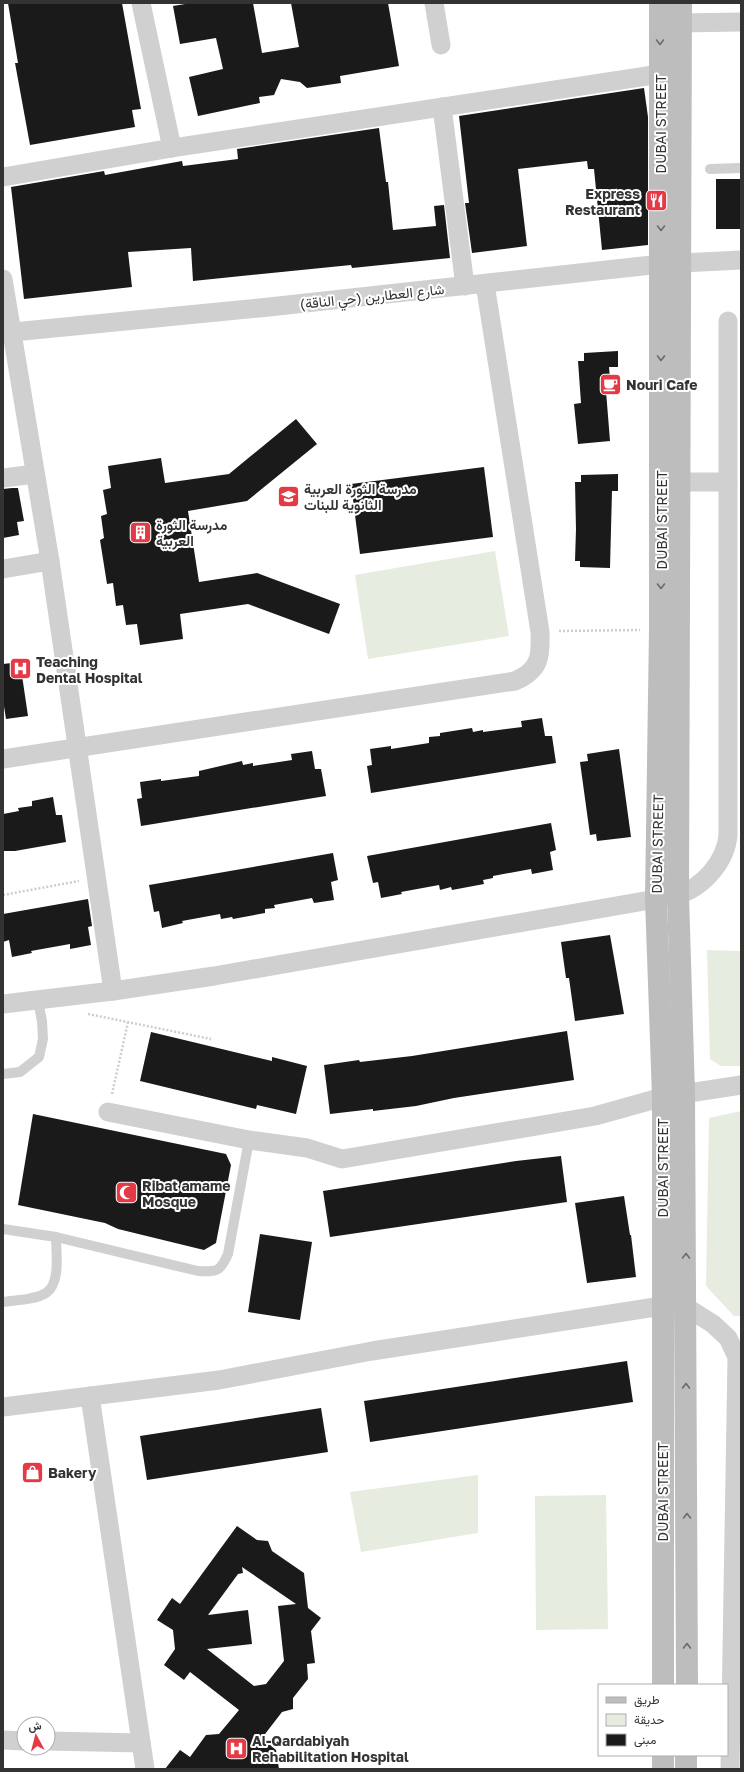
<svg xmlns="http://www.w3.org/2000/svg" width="744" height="1772" viewBox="0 0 744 1772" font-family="'Golos Text',Vazirmatn,sans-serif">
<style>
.park{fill:#e6ecdf}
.building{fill:#1a1a1a;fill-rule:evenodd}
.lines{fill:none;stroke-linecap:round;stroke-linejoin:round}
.path{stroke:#cdcdcd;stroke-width:2.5;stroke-dasharray:2 2;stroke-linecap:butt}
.lane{stroke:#d0d0d0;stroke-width:10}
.street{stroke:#d0d0d0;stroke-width:19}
.secondary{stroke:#bdbdbd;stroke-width:22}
.oneway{stroke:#6a6a6a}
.labels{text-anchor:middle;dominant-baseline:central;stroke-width:4;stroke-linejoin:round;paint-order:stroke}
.street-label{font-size:14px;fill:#333;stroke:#fff}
.poi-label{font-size:14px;font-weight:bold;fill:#333;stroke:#fff;text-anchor:start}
</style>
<rect width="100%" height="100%" fill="#fff"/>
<g class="park">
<path d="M495,551L509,636L368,659L355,575Z"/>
<path d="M707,950L741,951V1066H721L710,1059Z"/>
<path d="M741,1111V1316H734L706,1286L709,1118Z"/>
<path d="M478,1475V1533L361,1552L350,1492Z"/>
<path d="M606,1495L608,1629L536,1630L535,1496Z"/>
</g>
<g class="building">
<path d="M8,3H122L141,109L132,110L135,127L30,145L15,63H18Z"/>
<path d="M191,3H253L262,53L299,47L291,3H388L399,66L340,76L341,83L307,88L300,82L281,79L274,95L259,97L260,103L198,116L189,77L223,69L216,38L180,44L173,6Z"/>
<path d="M644,88L648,117V245L602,250L594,169H588L587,161L518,169L527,246L472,253L465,203H469L459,116Z"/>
<path d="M379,128L386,182H388L393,230L436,226L434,206L444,205L450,258L352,268L351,265L193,281L191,248L128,252L132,287L24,299L11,187L104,171L105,175L182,161L183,166L238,159L237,149Z"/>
<rect x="716" y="179" width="25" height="50"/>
<path d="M618,351V367H609L611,390L606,391L610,441L578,444L574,404L581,403L578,361H584V353Z"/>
<path d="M296,419L317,444L247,501L188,511L199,582L257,573L340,604L329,634L248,604L180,614L183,639L140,645L137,624L126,625L123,605L116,606L113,583L107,584L100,540L104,538L101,516L107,514L103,490L111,488L108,466L161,458L165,483L229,474Z"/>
<path d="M484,467L493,537L360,554L351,484Z"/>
<path d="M618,474V491H612L610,568L580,567V561H575L576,529L575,482H581V475Z"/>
<path d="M12,488H18L24,521L17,522L19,535L3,538V489Z"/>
<path d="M20,662L28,716L6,719L3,700V664Z"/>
<path d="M542,718L545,736H552L556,763L371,793L367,766L372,765L370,749L391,746V749L429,743V737L440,736V733L472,728L473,732L483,730V732L522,727L521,721Z"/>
<path d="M619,749L631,837L597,841L596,834L590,835L580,762L588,761L587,754Z"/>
<path d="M312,751L315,769H321L326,796L141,826L137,799L142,798L140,782L161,779V781L199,776V771L242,761L243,765L253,763V766L292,760L291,754Z"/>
<path d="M53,797L56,815H62L66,842L15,851H3V814L19,811L18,808L32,806V801Z"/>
<path d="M551,823L556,850L550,852L553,870L532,874L531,869L493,876V878L483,880L484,884L452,890L451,887L440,890L439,885L401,892L402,894L381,898L378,882L373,883L367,856Z"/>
<path d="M333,853L338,880L331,882L334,900L314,903L312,898L274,905L275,908L265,909V913L233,919L232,917L221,919L220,914L182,921L183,923L162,928L159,911L154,912L149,885Z"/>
<path d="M88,899L92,926L88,927L91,945L70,949V944L31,951L32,953L12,957L9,940L3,942V914Z"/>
<path d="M610,935L624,1014L575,1021L569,978H566L561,942Z"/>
<path d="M567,1031L574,1080L454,1098L416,1106L373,1111V1109L330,1114L324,1065L359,1060L360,1062L412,1056Z"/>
<path d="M151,1032L272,1061V1057L307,1066L296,1114L257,1105L256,1109L140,1081Z"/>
<path d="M33,1114L226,1154L231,1165L216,1243L204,1250L118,1229L105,1223L18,1205Z"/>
<path d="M561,1156L567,1202L330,1237L323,1191L516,1161Z"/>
<path d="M624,1196L630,1235H631L636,1277L587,1283L575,1203Z"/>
<path d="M260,1234L312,1242L300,1320L248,1312Z"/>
<path d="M627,1361L633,1402L370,1442L364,1401Z"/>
<path d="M321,1408L328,1452L147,1480L140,1436Z"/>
<path d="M237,1526L257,1540L268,1541L272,1551L304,1573L308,1608L321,1618L311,1631L315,1663L307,1664L308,1679L293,1698V1709L282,1712L262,1738L276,1750L279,1769H165L180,1750L190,1757L206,1735L219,1734L239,1710L190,1672L184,1680L164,1665L175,1649L173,1630L157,1620L172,1598L180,1604ZM242,1567L296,1604L278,1606L284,1661L266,1684L254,1686L207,1649L252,1644L248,1610L208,1615L238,1574L243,1573Z"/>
</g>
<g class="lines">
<g class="path">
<path d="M559,631L640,630"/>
<path d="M3,895L79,881"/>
<path d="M88,1014L211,1039"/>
<path d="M112,1094L128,1022"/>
</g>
<g class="lane">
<path d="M710,169L741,168"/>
<path d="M3,1074L20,1072L39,1057L43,1039L42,1021L38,1001"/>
<path d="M3,1229L56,1237L198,1271C217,1272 220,1272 228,1254L249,1140"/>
<path d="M3,1302C16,1300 35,1300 46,1293C61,1283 56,1253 56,1237"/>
</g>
<g class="street">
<path d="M141,3L172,148"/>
<path d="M434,3L441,45"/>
<path d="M681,23L741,22"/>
<path d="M442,107L465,286"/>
<path d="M3,177L172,148L660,74"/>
<path d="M3,279L50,561L113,991"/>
<path d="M3,333L269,307L661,264L741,260"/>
<path d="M3,478L35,474"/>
<path d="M680,482H728"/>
<path d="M3,569L50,561"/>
<path d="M3,759L515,681C540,670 541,657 540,632L485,284"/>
<path d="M3,1004L113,991L214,976L656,899C662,898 670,897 677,895C703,888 726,861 728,835V321"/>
<path d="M108,1112L249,1140L307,1148L342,1159L595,1116L663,1097L741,1085"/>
<path d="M90,1396L145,1769"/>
<path d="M3,1407L219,1380L372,1351L662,1306L686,1307L713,1324L728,1338L737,1357L730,1769"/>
<path d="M3,1740L24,1741"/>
<path d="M48,1741L141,1743"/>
</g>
<g class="secondary">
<path d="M660,3V629L656,899L663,1097V1685"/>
<path d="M681,3L678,895L684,1093L687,1685"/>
<path d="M663,1769V1755"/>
<path d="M686,1769V1755"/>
</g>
</g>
<defs><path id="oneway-chevron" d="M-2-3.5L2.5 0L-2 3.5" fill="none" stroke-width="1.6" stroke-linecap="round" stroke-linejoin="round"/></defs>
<g class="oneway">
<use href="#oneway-chevron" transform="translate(660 42) rotate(90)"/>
<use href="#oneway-chevron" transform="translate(661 228) rotate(90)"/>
<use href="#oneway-chevron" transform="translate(661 358) rotate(90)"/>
<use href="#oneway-chevron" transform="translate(661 586) rotate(90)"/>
<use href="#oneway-chevron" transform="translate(686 1256) rotate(-90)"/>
<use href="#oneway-chevron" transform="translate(686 1386) rotate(-90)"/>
<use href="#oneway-chevron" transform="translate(687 1516) rotate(-90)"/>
<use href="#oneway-chevron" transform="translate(687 1646) rotate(-90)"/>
</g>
<defs>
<symbol id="restaurant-square" viewBox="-11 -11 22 22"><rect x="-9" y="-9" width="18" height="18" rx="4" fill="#e63946" stroke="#fff"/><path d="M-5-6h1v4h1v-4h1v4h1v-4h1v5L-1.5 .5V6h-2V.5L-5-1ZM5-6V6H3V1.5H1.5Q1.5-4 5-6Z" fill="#fff"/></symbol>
<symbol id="cafe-square" viewBox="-11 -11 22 22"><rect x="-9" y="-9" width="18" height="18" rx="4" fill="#e63946" stroke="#fff"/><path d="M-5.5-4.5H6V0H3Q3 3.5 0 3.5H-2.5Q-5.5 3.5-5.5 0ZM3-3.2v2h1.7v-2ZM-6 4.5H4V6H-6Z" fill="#fff"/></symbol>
<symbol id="school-square" viewBox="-11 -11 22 22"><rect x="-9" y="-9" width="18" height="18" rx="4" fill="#e63946" stroke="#fff"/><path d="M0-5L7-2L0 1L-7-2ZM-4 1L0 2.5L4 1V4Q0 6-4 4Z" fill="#fff"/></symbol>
<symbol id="building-square" viewBox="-11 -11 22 22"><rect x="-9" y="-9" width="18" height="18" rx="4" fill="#e63946" stroke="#fff"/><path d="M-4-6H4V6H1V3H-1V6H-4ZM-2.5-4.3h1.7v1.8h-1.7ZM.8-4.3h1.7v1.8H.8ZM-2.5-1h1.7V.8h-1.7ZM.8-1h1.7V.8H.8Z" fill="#fff"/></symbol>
<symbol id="hospital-square" viewBox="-11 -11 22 22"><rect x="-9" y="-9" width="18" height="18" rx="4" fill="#e63946" stroke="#fff"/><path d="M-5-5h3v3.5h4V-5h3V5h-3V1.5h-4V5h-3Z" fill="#fff"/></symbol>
<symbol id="mosque-square" viewBox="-11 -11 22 22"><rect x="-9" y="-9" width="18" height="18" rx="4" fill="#e63946" stroke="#fff"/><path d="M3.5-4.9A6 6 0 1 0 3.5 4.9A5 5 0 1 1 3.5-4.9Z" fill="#fff"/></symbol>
<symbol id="shop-square" viewBox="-11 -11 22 22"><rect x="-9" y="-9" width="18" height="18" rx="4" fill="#e63946" stroke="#fff"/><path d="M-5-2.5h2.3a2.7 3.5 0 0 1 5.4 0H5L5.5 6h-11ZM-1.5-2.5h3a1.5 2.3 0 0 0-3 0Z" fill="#fff"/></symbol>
</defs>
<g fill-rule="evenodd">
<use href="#restaurant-square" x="644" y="188" width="25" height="25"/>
<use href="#cafe-square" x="598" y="372" width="25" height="25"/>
<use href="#school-square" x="276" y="484" width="25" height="25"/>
<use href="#building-square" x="128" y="520" width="25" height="25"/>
<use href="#hospital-square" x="8" y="656" width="25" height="25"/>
<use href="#mosque-square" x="114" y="1180" width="25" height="25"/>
<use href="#shop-square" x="20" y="1460" width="25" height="25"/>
<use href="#hospital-square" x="224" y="1736" width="25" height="25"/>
</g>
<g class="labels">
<g class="street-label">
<text transform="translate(660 124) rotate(-90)">DUBAI STREET</text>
<text transform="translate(372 296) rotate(-6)">شارع العطارين (حي الناقة)</text>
<text transform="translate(661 520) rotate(-90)">DUBAI STREET</text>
<text transform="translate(657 844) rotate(-89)">DUBAI STREET</text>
<text transform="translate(662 1168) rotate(-90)">DUBAI STREET</text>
<text transform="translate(662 1492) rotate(-90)">DUBAI STREET</text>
</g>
<g class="poi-label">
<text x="640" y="193" text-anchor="end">Express<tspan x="640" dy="16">Restaurant</tspan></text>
<text x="626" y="384">Nouri Cafe</text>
<text x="304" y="488">مدرسة الثورة العربية<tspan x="304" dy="16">الثانوية للبنات</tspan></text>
<text x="156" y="524">مدرسة الثورة<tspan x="156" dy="16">العربية</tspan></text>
<text x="36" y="661">Teaching<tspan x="36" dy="16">Dental Hospital</tspan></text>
<text x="142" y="1185">Ribat amame<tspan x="142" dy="16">Mosque</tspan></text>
<text x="48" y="1472">Bakery</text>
<text x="252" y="1740">Al-Qardabiyah<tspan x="252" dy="16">Rehabilitation Hospital</tspan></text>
</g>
</g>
<rect width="744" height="1772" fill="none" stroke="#333333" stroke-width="8"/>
<rect x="598" y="1684" width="130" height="72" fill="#ffffff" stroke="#adadad"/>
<rect x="606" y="1697" width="20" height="6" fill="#bdbdbd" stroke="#adadad"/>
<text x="634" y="1704" font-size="12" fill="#333333">طريق</text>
<rect x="606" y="1714" width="20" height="12" fill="#e6ecdf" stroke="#adadad"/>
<text x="634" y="1724" font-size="12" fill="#333333">حديقة</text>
<rect x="606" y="1734" width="20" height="12" fill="#1a1a1a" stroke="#adadad"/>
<text x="634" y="1744" font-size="12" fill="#333333">مبنى</text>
<g transform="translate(36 1736) rotate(353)"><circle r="19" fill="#ffffff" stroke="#adadad"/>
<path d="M0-3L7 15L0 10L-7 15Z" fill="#e63946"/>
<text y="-6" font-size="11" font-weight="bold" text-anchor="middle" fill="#333333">ش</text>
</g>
</svg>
